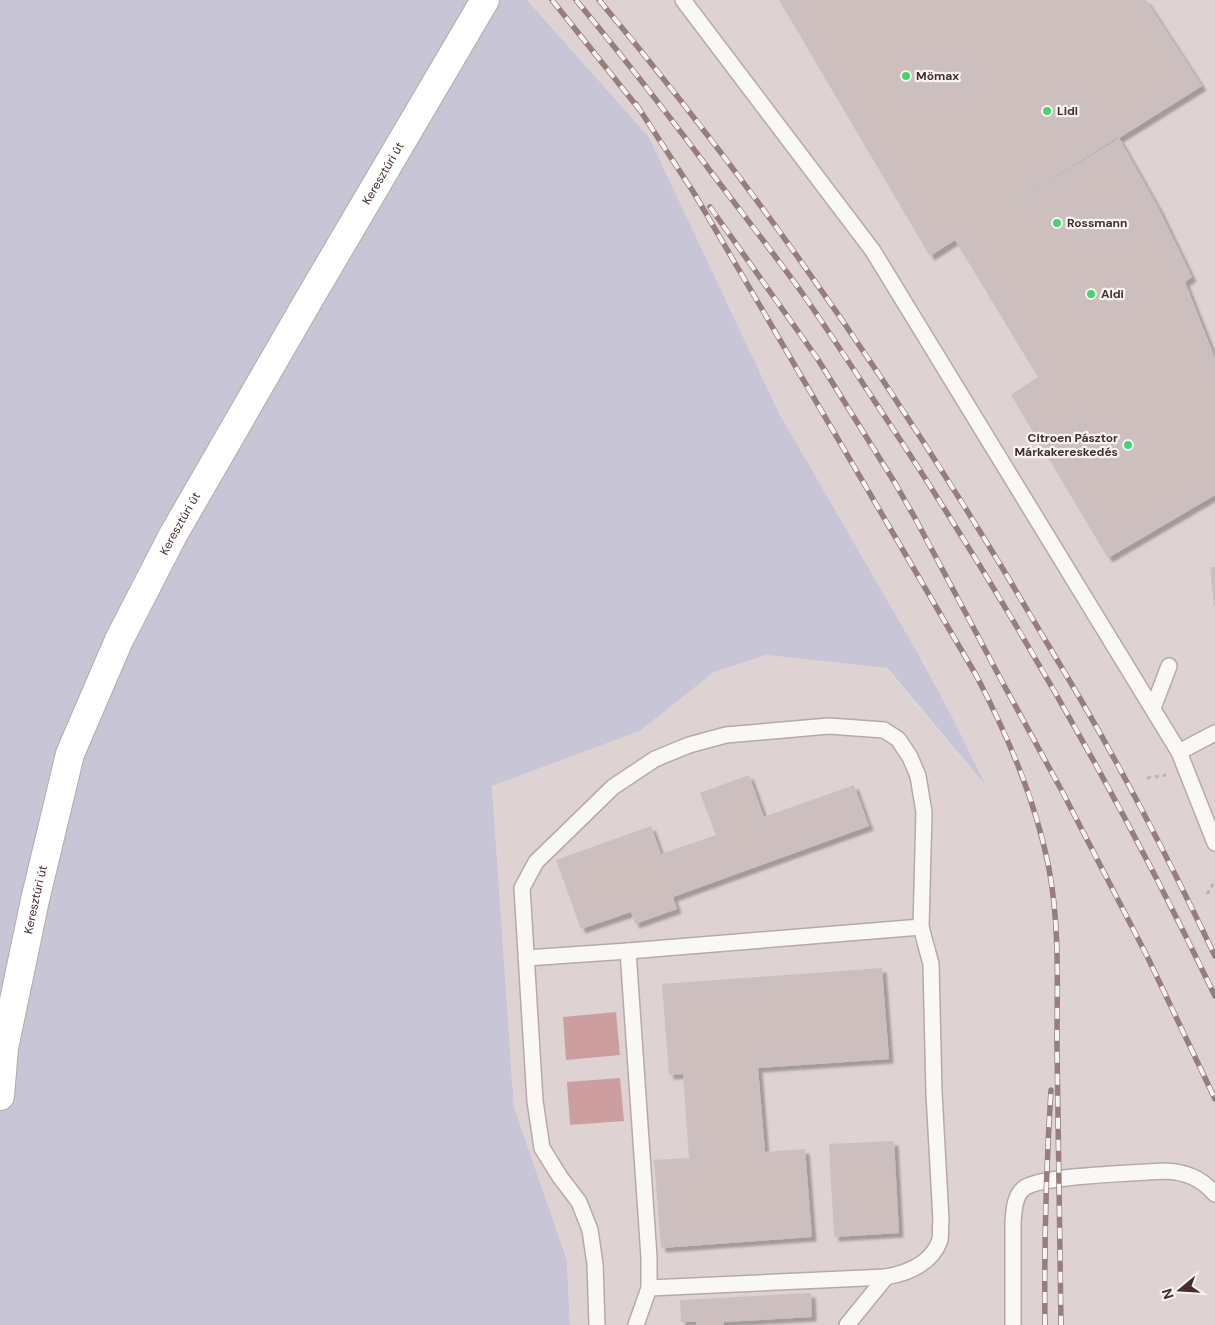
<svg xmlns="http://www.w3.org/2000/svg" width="1215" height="1325" viewBox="0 0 1215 1325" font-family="'DM Sans',sans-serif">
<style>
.built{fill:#ded3d2}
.green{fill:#c8c5d6}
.water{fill:#cd9e9f}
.building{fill:#ccbfbe;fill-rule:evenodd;filter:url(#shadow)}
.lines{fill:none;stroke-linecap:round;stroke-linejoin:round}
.service-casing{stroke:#b7a9a8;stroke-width:18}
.secondary-casing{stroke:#b7a9a8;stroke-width:30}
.path{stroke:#bdb2b1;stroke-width:3;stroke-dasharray:4 4;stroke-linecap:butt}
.service{stroke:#faf7f7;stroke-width:15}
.secondary{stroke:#fff;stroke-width:28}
.rail-casing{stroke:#977e7c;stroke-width:5.5}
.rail{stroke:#f9f4f4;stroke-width:4;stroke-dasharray:11;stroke-linecap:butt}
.poi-dot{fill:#46d471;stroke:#f9f4f4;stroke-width:2}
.labels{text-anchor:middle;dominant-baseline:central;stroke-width:4.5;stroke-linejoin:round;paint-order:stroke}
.poi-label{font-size:12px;font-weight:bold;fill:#462d2a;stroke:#f9f4f4;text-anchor:start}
.street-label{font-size:12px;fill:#462d2a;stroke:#f9f4f4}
</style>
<defs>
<filter id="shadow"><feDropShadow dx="4.5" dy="4.5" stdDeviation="1" flood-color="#0004"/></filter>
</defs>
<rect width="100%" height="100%" fill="#ece4e4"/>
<path class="built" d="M527,0H1215V1325H570L567,1259L514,1107L492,786L640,731L714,672L766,655L886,668L984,784L916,650L779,413L649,137Z"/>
<path class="green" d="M0,0H527L649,137L779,413L916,650L953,719L986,786L887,668L766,655L714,672L640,731L492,786L514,1107L567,1260L570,1325H0Z"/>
<g class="water">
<path d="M616,1012L620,1055L566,1060L563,1017Z"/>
<path d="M620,1078L624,1121L570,1125L567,1082Z"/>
</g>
<g class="building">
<path d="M779,0H1146L1202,86L1119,138L1158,207L1192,277L1185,282L1215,358V495L1108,558L1011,395L1038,377L955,240L930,256ZM1118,137L1119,138L1013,204Z"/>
<path d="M1210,567H1215V606H1214Z"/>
<path d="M749,775L764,817L854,785L869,826L673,897L677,909L635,924L631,912L581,929L556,860L651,826L661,854L716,835L700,793Z"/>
<path d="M882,968L889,1059L758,1068L765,1152L805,1149L812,1237L661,1248L654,1160L689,1158L683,1074L669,1075L662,984Z"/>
<path d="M894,1141L899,1233L834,1237L829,1144Z"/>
<path d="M811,1293L812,1317L724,1322V1325H696V1322H681L680,1300Z"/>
</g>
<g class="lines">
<defs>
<g id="service">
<path d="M683,0L873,251L1179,752L1215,733"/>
<path d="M1153,708L1169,666"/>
<path d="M1179,752L1215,843"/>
<path d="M628,951L649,1257V1288L636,1325"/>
<path d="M526,958L628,951L921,927L924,812L918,776L910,757L898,739L884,730L829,726L726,735L689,745L655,759L613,787L536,862L522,888L535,1101L542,1148L560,1177L579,1202L590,1230L595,1264L597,1325"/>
<path d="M649,1288L886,1277"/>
<path d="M847,1325L886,1277C908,1273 932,1263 940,1240C941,1234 940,1226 941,1220L934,1093L931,964L921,927"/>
<path d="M1013,1325V1222C1014,1212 1014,1197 1023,1189C1038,1175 1139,1173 1165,1171C1186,1172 1201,1178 1215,1194"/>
</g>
<g id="secondary">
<path id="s1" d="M0,1096L4,1048L35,900L70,754L119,640L173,535L308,301L485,0"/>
</g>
</defs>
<use href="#service" class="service-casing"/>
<use href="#secondary" class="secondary-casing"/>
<g class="path">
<path d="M1147,778L1166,775"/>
<path d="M1207,894L1215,881"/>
</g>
<use href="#service" class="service"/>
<use href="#secondary" class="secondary"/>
<defs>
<g id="rail">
<path d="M552,0L639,109"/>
<path d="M576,0C620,53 663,108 705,164C738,208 773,252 805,297C838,345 869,393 901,441C1017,619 1123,804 1215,996"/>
<path d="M599,0C751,181 887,377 1009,579C1034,622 1060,664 1085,707C1132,788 1175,872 1215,956"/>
<path d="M636,104L694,193L976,675C1008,736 1036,801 1049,869C1060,927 1057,987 1057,1046C1058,1139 1060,1232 1061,1325"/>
<path d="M710,207L817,358L895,483L915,518L1005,687L1063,793L1147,956L1215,1099"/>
<path d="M1045,1325C1044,1246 1046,1169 1051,1090"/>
</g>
</defs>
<use href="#rail" class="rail-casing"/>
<use href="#rail" class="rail"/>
</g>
<g class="poi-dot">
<circle cx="906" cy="76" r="5"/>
<circle cx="1047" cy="111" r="5"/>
<circle cx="1057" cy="223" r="5"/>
<circle cx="1091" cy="294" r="5"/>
<circle cx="1128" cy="445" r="5"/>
</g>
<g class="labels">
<g class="poi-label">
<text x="916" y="76">Mömax</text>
<text x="1057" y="111">Lidl</text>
<text x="1067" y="223">Rossmann</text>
<text x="1101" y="294">Aldi</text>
<text x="1118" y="438" text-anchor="end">Citroen Pásztor<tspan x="1118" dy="14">Márkakereskedés</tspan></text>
</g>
<g class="street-label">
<text stroke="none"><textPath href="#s1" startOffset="1010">Keresztúri út</textPath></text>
<text stroke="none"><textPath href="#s1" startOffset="605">Keresztúri út</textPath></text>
<text stroke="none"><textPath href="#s1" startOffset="200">Keresztúri út</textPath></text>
</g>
</g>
<g transform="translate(1180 1290) rotate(252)" stroke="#f9f4f4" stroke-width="4" paint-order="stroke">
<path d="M0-4L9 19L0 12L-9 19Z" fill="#462d2a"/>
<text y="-8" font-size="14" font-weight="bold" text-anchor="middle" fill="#462d2a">N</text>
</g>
</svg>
